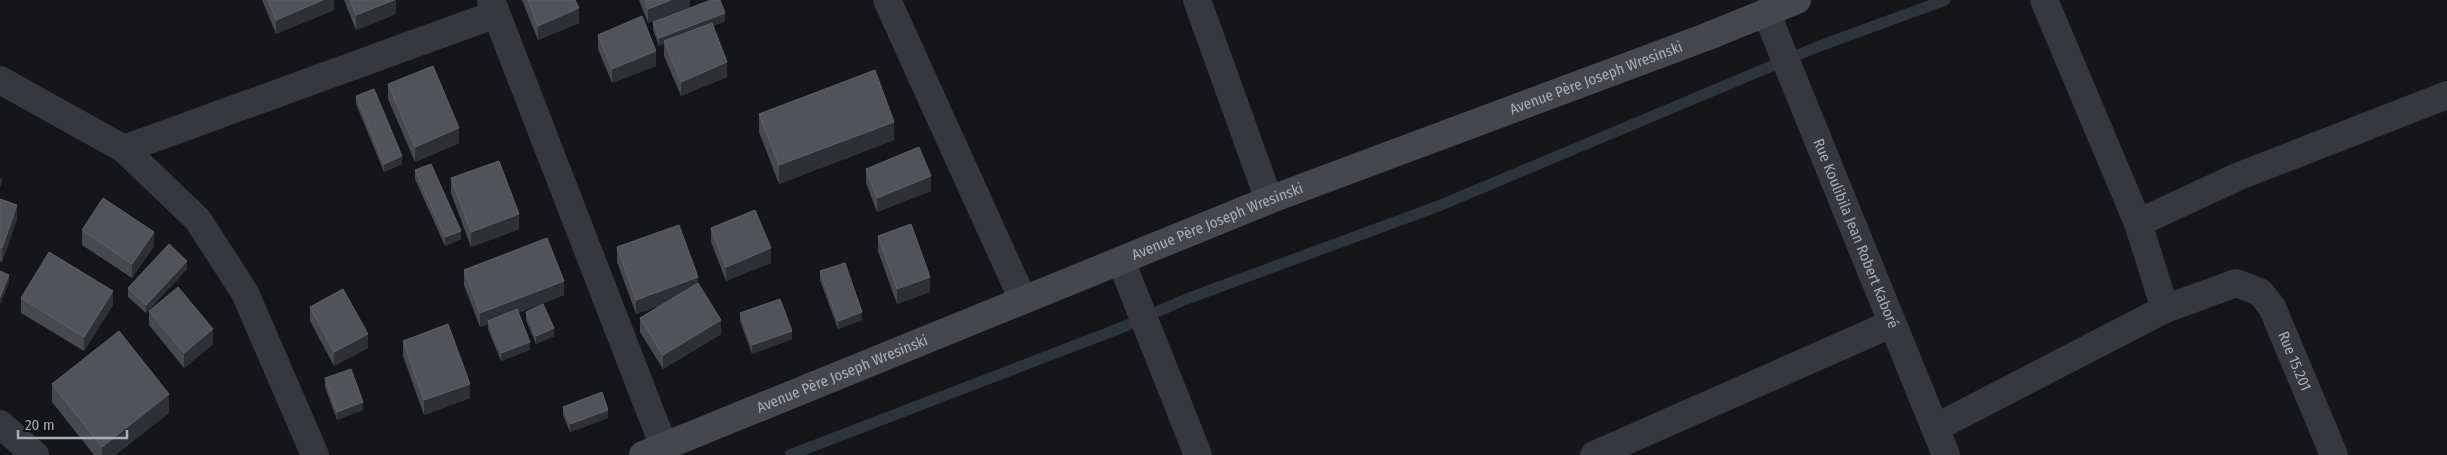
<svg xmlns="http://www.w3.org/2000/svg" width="2447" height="455" viewBox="0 0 2447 455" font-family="'Fira Sans Condensed',sans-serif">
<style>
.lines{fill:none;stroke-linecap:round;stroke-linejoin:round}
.stream{stroke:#2c353c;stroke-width:11}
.street{stroke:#37383d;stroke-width:28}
.secondary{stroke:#45474d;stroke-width:28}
.wall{fill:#47494d}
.shaded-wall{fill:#2f3033}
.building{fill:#525359;stroke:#5f6168}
.labels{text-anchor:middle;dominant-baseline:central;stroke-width:4;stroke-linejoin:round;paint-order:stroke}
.street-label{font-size:15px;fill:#a8adb8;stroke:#111113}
</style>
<rect width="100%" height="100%" fill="#161618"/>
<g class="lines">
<path class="stream" d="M790,455L1123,327L1184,300L1441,205L1817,47L1945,0"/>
<g class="street">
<path d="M491,0L664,447"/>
<path d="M887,0L1023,300"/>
<path d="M1197,0L1269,200"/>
<path d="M2044,0L2138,223L2165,309"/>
<path id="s1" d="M1766,12L1946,455"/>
<path d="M0,80L124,149L198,220L245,293L315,455"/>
<path d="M124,149L496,14"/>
<path d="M2138,223L2237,177L2447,95"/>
<path d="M1121,261L1198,455"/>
<path d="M0,424L35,455"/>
<path id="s2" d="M1935,428L2165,309L2236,283L2260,292L2272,307L2334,455"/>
<path d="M1594,455L1891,324"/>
</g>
<path class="secondary" id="s3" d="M643,455L1269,200L1706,37L1797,0"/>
</g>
<g class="wall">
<path d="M262,0H334V10L276,34Z"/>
<path d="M344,0H396V14L356,30Z"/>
<path d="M522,0H575L579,23L538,40Z"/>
<path d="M639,0H690V7L648,23Z"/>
<path d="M725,21L713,26L727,77L681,96L664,56V44L659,46L653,30V22Z"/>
<path d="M598,35L656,66L612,83L598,49Z"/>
<path d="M388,84L459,143L415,162L388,99Z"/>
<path d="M356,96L402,164L384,172L356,104Z"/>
<path d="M759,114L894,140L779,184L759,132Z"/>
<path d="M866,169L931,191L877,212L866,183Z"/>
<path d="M415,170L461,239L445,246L415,179Z"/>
<path d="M451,178L519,229L471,247L451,193Z"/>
<path d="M0,199L17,219L2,262L0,261Z"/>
<path d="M711,228L771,263L726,281L711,242Z"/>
<path d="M82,230L154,246L132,278L82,245Z"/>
<path d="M878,236L930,292L897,304L878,251Z"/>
<path d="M617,247L698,284L721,334L663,369L640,332V318L664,304L636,314L617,262Z"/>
<path d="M187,269L146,313L128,297V288Z"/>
<path d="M464,270L564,295L518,313L530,350L501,361L488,329V324L480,327L464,285Z"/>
<path d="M820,271L862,320L838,329L820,280Z"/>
<path d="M21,298L113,305L84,351L21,313Z"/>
<path d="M310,307L368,348L334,366L310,321Z"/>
<path d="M149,311L213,344L184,368L149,325Z"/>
<path d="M526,312L554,336L536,344L526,320Z"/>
<path d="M740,313L792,339L752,354L740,321Z"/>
<path d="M403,341L470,398L424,415L403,356Z"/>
<path d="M325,378L363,410L337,420L325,387Z"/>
<path d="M52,384L169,413L115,455H94L52,402Z"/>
<path d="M563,407L608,418L570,432L563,415Z"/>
</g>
<g class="shaded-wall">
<path d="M323,0H334V10L276,34V20Z"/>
<path d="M394,0H396V14L356,30V15Z"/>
<path d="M671,0H690V7L648,23V9Z"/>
<path d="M579,8V23L538,40V26Z"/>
<path d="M725,13V21L665,44L664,41V44L659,46V38Z"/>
<path d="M656,51V66L612,83V69Z"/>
<path d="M727,62V77L681,96V82Z"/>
<path d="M894,122V140L779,184V165Z"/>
<path d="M459,128V143L415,162V147Z"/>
<path d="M402,156V164L384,172V164Z"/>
<path d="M2,175V183L0,188V179Z"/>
<path d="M931,176V191L877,212V198Z"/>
<path d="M17,205V219L2,262V248Z"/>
<path d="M519,214V229L471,247V232Z"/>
<path d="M461,231V239L445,246V237Z"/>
<path d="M154,232V246L132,278V264Z"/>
<path d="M771,248V263L726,281V267Z"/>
<path d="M187,261V269L146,313V305Z"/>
<path d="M9,275V283L0,305V297Z"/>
<path d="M698,277V291L636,314V300Z"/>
<path d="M930,277V292L897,304V289Z"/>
<path d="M564,281V295L489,324L488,321V324L480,327V313Z"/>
<path d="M113,291V305L84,351V337Z"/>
<path d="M862,312V320L838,329V321Z"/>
<path d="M721,320V334L663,369V355Z"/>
<path d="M554,328V336L536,344V336Z"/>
<path d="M213,329V344L184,368V353Z"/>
<path d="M792,331V339L752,354V345Z"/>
<path d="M368,334V348L334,366V352Z"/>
<path d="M530,342V350L501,361V353Z"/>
<path d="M470,384V398L424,415V400Z"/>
<path d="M169,394V413L115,455H102V447Z"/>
<path d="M363,402V410L337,420V412Z"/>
<path d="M608,410V418L570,432V424Z"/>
</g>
<g class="building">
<path d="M268,0H323L276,20Z"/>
<path d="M350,0H394L356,15Z"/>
<path d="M528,0H575L579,8L538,26Z"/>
<path d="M645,0H671L648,9Z"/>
<path d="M711,0H720L725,13L659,38L653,22Z"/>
<path d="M642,16L656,51L612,69L598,35Z"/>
<path d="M712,23L727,62L681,82L664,41Z"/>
<path d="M433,66L459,128L415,147L388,84Z"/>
<path d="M875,70L894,122L779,165L759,114Z"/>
<path d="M374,89L402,156L384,164L356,96Z"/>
<path d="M919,147L931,176L877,198L866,169Z"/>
<path d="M499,161L519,214L471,232L451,178Z"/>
<path d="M431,164L461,231L445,237L415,170Z"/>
<path d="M103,198L154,232L132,264L82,230Z"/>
<path d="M0,199L17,205L2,248L0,247Z"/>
<path d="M755,210L771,248L726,267L711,228Z"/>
<path d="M911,224L930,277L897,289L878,236Z"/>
<path d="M679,225L698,277L636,300L617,247Z"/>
<path d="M547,238L564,281L480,313L464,270Z"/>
<path d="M169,244L187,261L146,305L128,288Z"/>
<path d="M49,252L113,291L84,337L21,298Z"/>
<path d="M845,263L862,312L838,321L820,271Z"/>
<path d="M0,271L9,275L0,297Z"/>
<path d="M698,283L721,320L663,355L640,318Z"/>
<path d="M178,287L213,329L184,353L149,311Z"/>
<path d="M343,289L368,334L334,352L310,307Z"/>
<path d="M780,299L792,331L752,345L740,313Z"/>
<path d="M543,304L554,328L536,336L526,312Z"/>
<path d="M517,309L530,342L501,353L488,321Z"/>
<path d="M448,324L470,384L424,400L403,341Z"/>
<path d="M119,331L169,394L102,447L52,384Z"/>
<path d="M351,369L363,402L337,412L325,378Z"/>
<path d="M602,392L608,410L570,424L563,407Z"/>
</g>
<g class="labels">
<g class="street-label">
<text stroke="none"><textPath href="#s3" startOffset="1025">Avenue Père Joseph Wresinski</textPath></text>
<text stroke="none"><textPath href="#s3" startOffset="620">Avenue Père Joseph Wresinski</textPath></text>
<text stroke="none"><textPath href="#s1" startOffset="239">Rue Koulibila Jean Robert Kaboré</textPath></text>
<text stroke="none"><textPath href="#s2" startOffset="438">Rue 15.201</textPath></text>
<text stroke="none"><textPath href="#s3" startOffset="215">Avenue Père Joseph Wresinski</textPath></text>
</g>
</g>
<path d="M18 430v8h109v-8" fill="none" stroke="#a8adb8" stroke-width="2.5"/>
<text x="25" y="430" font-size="15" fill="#a8adb8" stroke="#111113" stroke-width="4" paint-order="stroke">20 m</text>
</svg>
